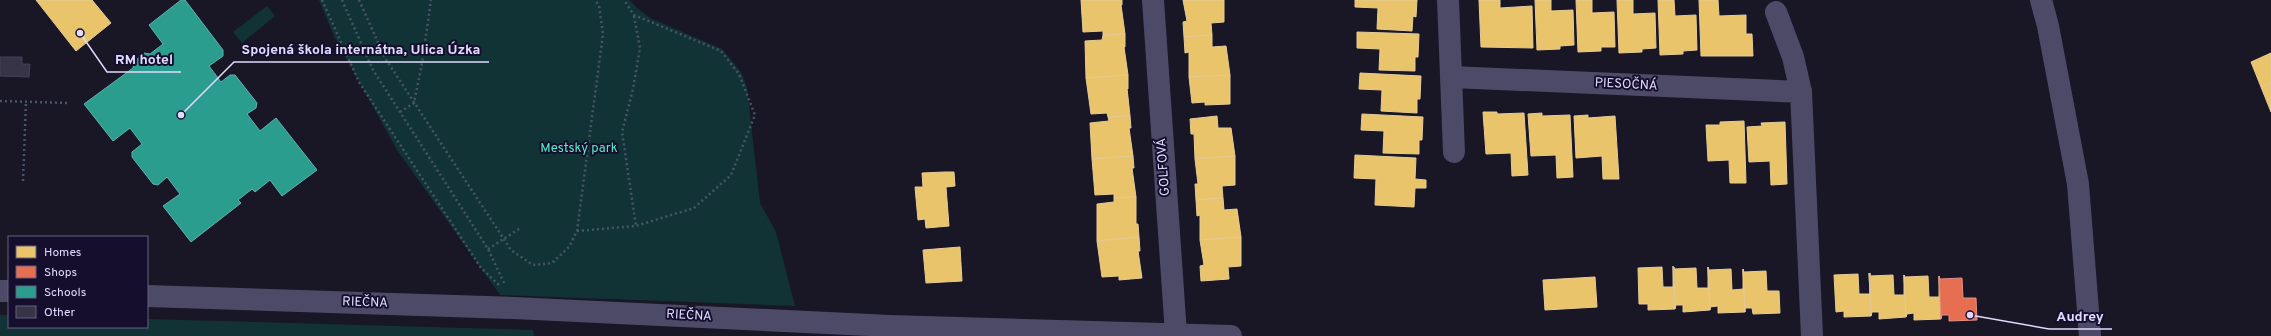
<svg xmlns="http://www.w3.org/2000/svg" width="2271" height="336" viewBox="0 0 2271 336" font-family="Overpass,sans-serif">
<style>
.green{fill:#123335}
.homes{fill:#e9c46a;stroke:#e6cb97}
.shops{fill:#e76f51;stroke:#e58f85}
.schools{fill:#2a9d8f;stroke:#61b0b1}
.building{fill:#383447;stroke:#454059}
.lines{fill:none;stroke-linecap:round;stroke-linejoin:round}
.path{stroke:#465567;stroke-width:2.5;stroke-dasharray:2 3;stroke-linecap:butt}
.minor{stroke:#4c4a67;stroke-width:22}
.labels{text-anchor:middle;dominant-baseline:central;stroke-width:4;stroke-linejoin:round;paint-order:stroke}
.street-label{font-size:13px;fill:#e0dbff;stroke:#150f2d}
.park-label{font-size:13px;fill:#59eccb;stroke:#150f2d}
.leader{fill:none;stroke:#e0dbff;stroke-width:1.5}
.callout-dot{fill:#e0dbff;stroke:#150f2d;stroke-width:1.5}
.callout-label{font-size:14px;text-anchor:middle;font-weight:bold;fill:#e0dbff;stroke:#150f2d;stroke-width:4;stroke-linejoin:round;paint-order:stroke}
</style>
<rect width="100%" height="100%" fill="#191626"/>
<g class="green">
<path d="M319,0H630L637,8L650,18L722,49L741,72L747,87L760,203L776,232L795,306L500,295L397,150L334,36Z"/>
<path d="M267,6L275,16L242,43L233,32Z"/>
<path d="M0,315H9V327H147V319L533,330L534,336H0Z"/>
</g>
<g class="homes">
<path d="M36,0H92L111,23L76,51Z"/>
<path d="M1081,0H1122V5H1121L1125,34L1103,35V31L1083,32Z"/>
<path d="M1183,0H1224V22L1211,23L1212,35L1184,37L1183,22L1187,21Z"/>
<path d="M1355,0H1417L1416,17L1413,16L1412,31L1377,29L1378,8L1355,7Z"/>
<path d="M1479,0H1500V8L1532,6L1533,48L1481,47Z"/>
<path d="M1535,0H1551V11L1573,10L1574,45L1560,46V49L1537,50Z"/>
<path d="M1576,0H1592V13L1614,12L1615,47H1601V51L1578,52Z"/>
<path d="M1617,0H1633V14L1655,13L1656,48L1642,49V52L1619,53Z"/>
<path d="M1658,0H1674L1675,16L1696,15L1697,50L1683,51V54L1660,55Z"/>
<path d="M1699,0H1718L1719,16L1746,15V34H1752L1753,56H1701Z"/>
<path d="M1357,32L1419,34L1418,57H1415V71L1379,70L1380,49L1357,48Z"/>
<path d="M1125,34V47H1124L1128,75L1086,78L1085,41L1102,40L1103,35Z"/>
<path d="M1212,35V47L1226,46L1230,75L1189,77V52L1185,53L1184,37Z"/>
<path d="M2271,53V83L2261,87L2251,62Z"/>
<path d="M1360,73L1421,76L1420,99H1417V113L1381,111L1382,90L1359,89Z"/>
<path d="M1128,75V89L1127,88L1130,116L1108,117L1107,113L1091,114L1086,78Z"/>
<path d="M1230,75V104L1205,105V102L1192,103L1189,77Z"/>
<path d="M2271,83V112L2261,87Z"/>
<path d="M1483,112H1497V114L1524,113L1528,175L1512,176L1511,153L1486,154Z"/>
<path d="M1542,113V116L1570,115L1573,177L1557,178L1556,155L1531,156L1528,114Z"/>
<path d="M1362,114L1423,117L1422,140H1419V154L1383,153L1384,131L1361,130Z"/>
<path d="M1588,115V118L1615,116L1619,179H1603L1602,156L1576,158L1574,116Z"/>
<path d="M1130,116L1131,128H1129L1133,156L1092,159L1090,123L1109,121L1108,117Z"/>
<path d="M1217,116L1218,128H1231L1235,156L1195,159L1194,134H1191L1190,119Z"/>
<path d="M1744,121L1746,183H1730L1729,160L1708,161L1706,125H1720V122Z"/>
<path d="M1785,122L1787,184L1771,185L1770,161L1749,162L1747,127L1762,126L1761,123Z"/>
<path d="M1355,155L1416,158L1415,179L1426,180V188H1415L1414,207L1375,205L1376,179L1354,178Z"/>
<path d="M1133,156L1134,168H1132L1136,197L1114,198V194L1095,195L1092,159Z"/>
<path d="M1235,156V185L1222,186L1223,198L1196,200L1195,184H1198L1195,159Z"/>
<path d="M945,172H954L955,186L946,187L949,226L926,228L925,219L918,220L915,187H923L922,173Z"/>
<path d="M1136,197V224H1138L1139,237L1097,241V204L1114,202V198Z"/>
<path d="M1223,198L1224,210L1237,209L1241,237L1200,240V215L1197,216L1196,200Z"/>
<path d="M1139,237L1140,251H1138L1142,278L1119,280V276L1102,277L1097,241Z"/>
<path d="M1241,237V266L1228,267L1229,279L1201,281L1200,266L1204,265L1200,240Z"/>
<path d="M960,247L962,281L926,283L923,250Z"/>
<path d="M1673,266L1675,309L1648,310V304H1639L1638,268L1662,267L1663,287H1673Z"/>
<path d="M1674,267V269L1696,268L1697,288H1708V267L1710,310L1683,312V305H1676L1675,309Z"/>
<path d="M1708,267L1709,270L1731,269L1732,290L1743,289V269L1745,312L1718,313V306L1710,307V310Z"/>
<path d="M1743,269L1744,272L1766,271L1767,291H1779L1780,313L1753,314L1752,308H1745V312Z"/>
<path d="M1869,273L1871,316L1844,317V311L1836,312L1834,275L1858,274L1859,294H1870Z"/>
<path d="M1870,273V276L1893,275L1894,295H1904V275L1906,317L1879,319V312H1872L1871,316Z"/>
<path d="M1904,275L1905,277L1928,276L1929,297H1939V276L1941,319L1914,320V313L1907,314L1906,317Z"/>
<path d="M1595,277L1597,307L1545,310L1543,280Z"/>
</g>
<path class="shops" d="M1939,276L1940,279L1962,278L1963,298H1976L1977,320L1949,321V315H1942L1941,319Z"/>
<path class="schools" d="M181,0H185L223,50V56L209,66L221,82L230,75H235L257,103L256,108L247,114L260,131L276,118L317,170L282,196L270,180L255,192L252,189L238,200L241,203L191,242L163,206L180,194L167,177L158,185L153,184L132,157V152L142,144L130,128L113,141L84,104L133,68L134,62L144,53L150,54L163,44L149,25Z"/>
<path class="building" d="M0,57H22V64H30L29,77L0,76Z"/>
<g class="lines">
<g class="path">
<path d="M322,0L359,82L481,268L499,285"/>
<path d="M342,0L373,70L488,249L505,285"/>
<path d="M359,0L385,58L511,250L533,265L552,263L569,247L577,231L603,34L599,6L595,0"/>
<path d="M634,16L640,48L633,89L622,132L636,226"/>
<path d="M0,101L69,103"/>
<path d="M400,112L414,103L422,63L431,0"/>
<path d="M23,181L26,102"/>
<path d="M577,231L636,226L694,208L731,175L755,115L739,74L721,51L634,15L624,0"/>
<path d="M488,249L519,229"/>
</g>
<g class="minor">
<path d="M1153,0L1176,334"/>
<path d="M1448,0L1454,152"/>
<path d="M2041,0L2048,26L2078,184L2090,336"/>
<path d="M1776,12L1793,57L1801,92"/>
<path d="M1452,77L1801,92L1812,336"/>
<path d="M0,291H9"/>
<path d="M147,296L514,308L890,326L1231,336"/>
</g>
</g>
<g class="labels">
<g class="street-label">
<text transform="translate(1626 85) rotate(3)">PIESOČNÁ</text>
<text transform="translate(1164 167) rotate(-94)">GOLFOVÁ</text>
<text transform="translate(365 303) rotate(2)">RIEČNA</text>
<text transform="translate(689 316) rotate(3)">RIEČNA</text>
</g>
<g class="park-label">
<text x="579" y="149">Mestský park</text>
</g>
</g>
<path class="leader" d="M181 115L234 62H489M80 33L107 72H181M1970 315L2049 329H2112"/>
<g class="callout-dot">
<circle cx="181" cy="115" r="4"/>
<circle cx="80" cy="33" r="4"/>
<circle cx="1970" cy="315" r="4"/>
</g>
<g class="callout-label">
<text x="361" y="54">Spojená škola internátna, Ulica Úzka</text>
<text x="144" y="64">RM hotel</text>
<text x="2080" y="321">Audrey</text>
</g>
<rect x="8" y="236" width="140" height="92" fill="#150f2d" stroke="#666181"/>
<rect x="16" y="246" width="20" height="12" fill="#e9c46a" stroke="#666181"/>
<text x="44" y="256" font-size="12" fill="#e0dbff">Homes</text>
<rect x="16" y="266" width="20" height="12" fill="#e76f51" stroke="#666181"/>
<text x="44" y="276" font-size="12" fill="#e0dbff">Shops</text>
<rect x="16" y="286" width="20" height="12" fill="#2a9d8f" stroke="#666181"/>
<text x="44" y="296" font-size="12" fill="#e0dbff">Schools</text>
<rect x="16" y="306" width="20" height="12" fill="#383447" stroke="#666181"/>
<text x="44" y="316" font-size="12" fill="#e0dbff">Other</text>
</svg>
